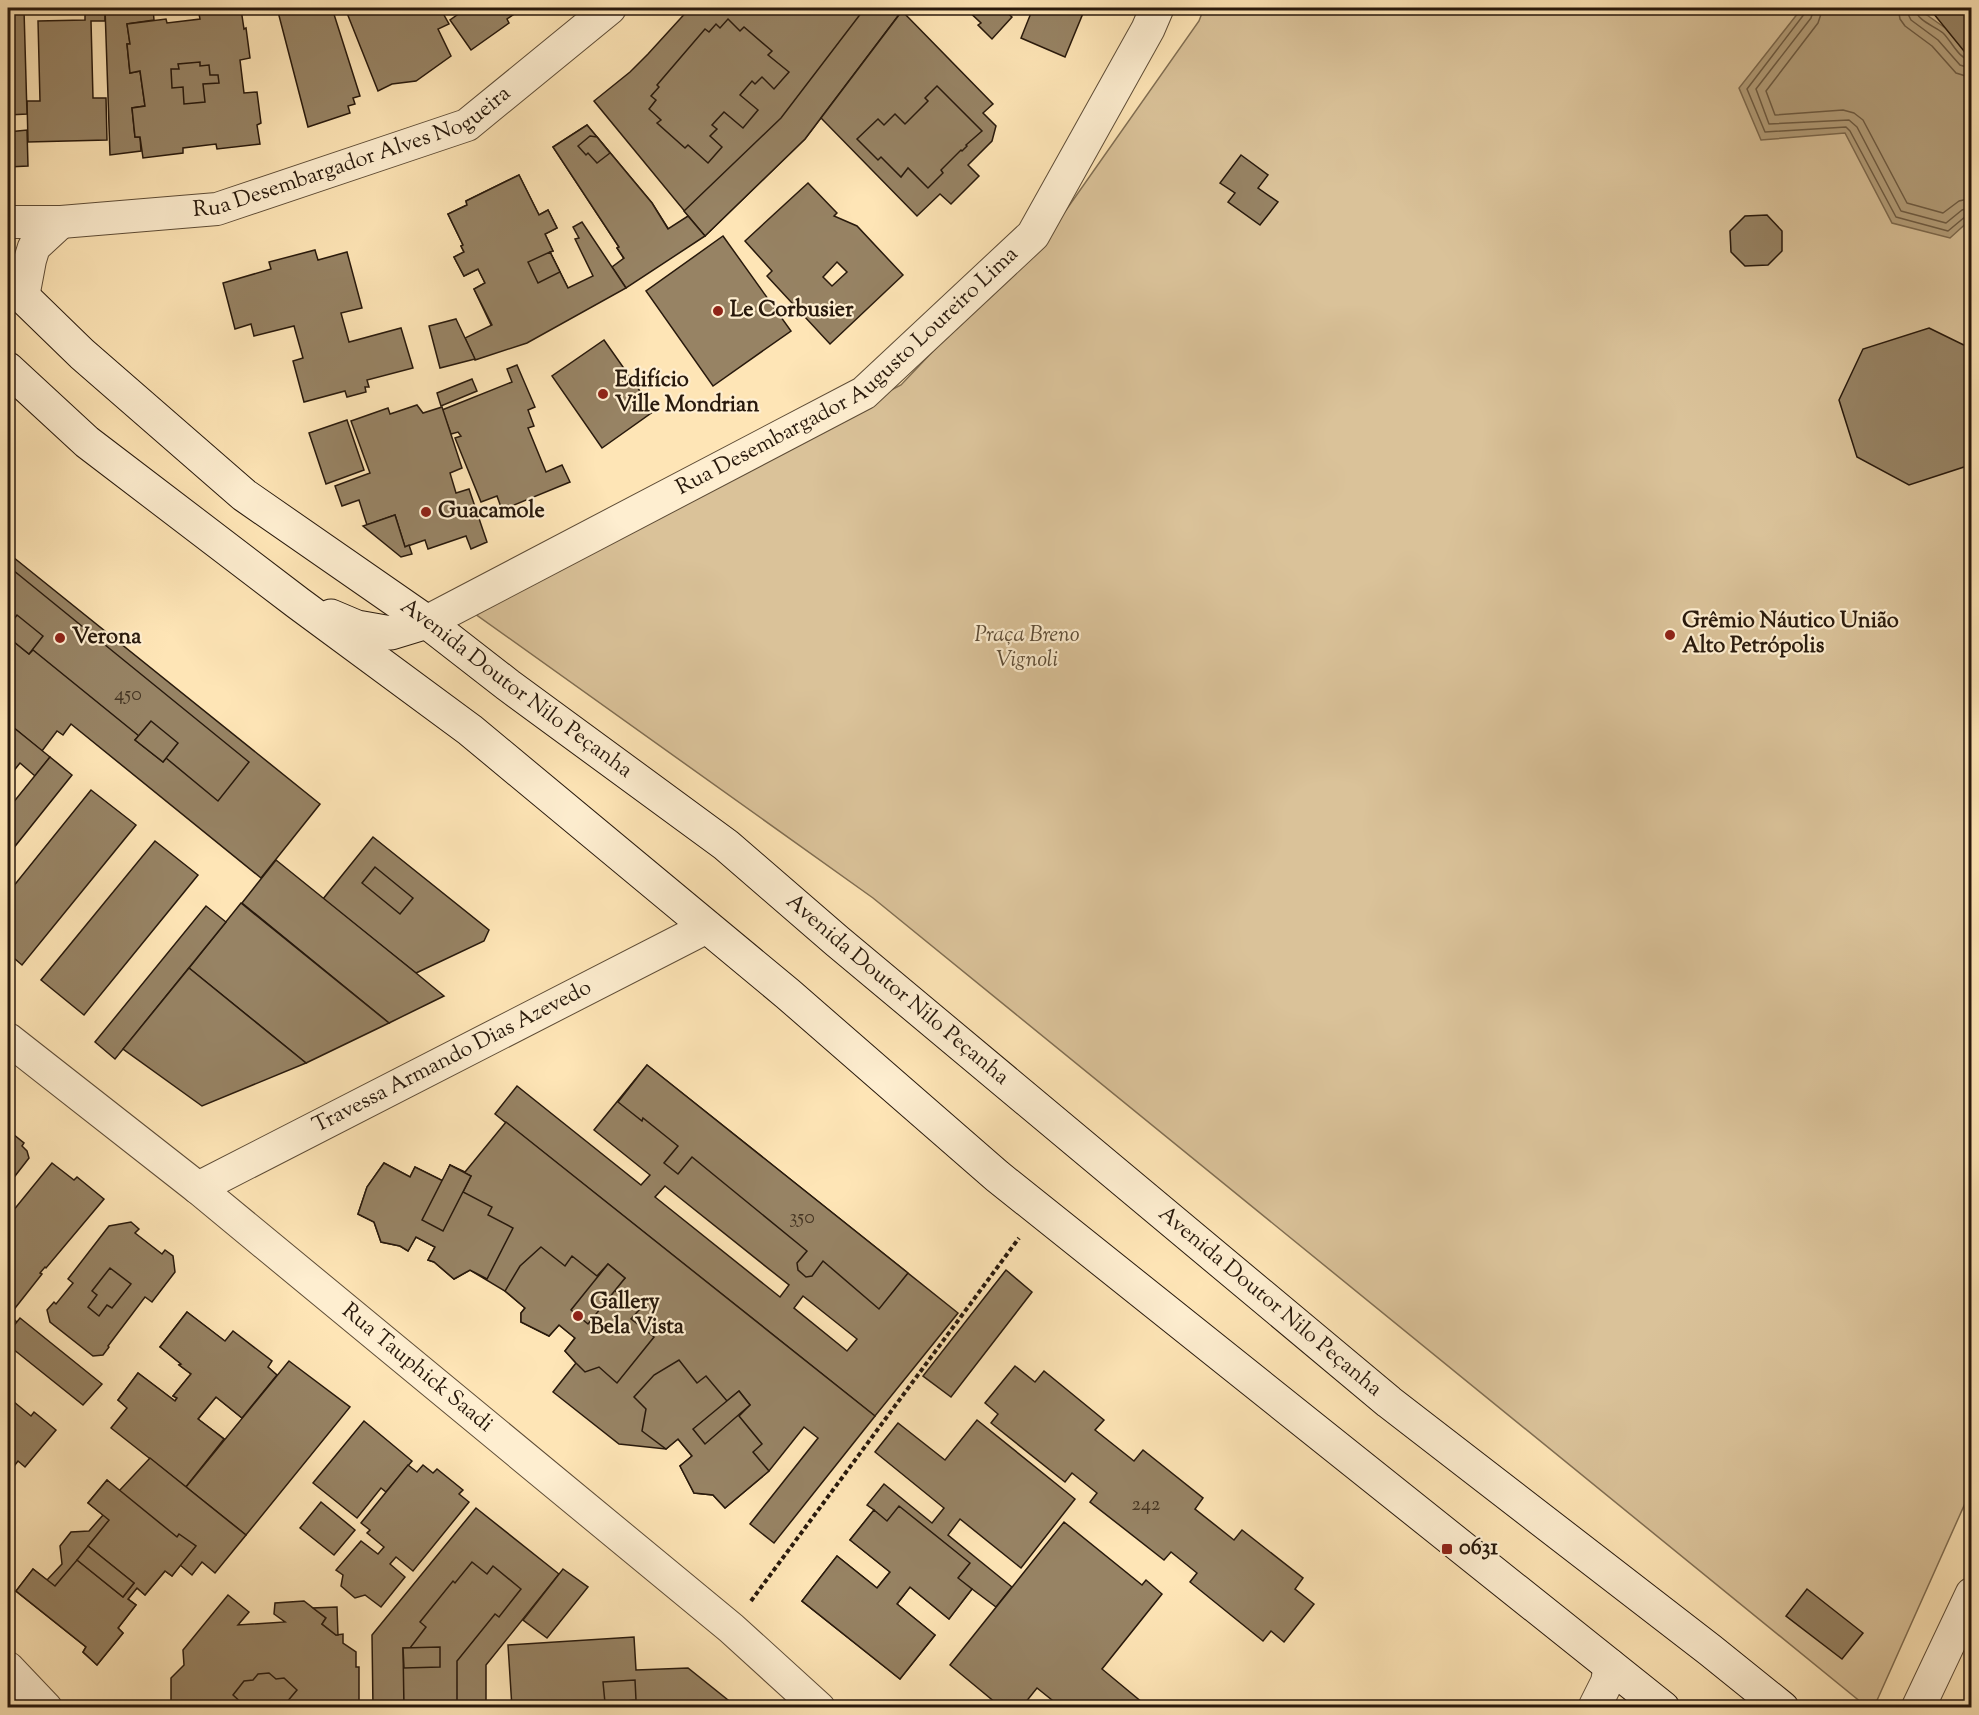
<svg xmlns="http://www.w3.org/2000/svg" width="1979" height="1715" viewBox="0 0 1979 1715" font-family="'Sorts Mill Goudy',serif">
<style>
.green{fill:#dac299;stroke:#816e52;stroke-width:1.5}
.water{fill:#b5a07c;stroke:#7d6a4f;stroke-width:1.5}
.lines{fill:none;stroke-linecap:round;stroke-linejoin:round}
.shore{stroke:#6e5c44;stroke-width:1.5}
.building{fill:#978364;stroke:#28190c;stroke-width:1.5;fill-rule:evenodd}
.minor-casing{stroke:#5e4c36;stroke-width:34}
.tertiary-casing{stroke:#5e4c36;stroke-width:35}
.secondary-casing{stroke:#28190c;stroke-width:35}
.path{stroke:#28190c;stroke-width:4;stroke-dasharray:4.5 3;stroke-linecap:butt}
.minor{stroke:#feeed0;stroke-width:32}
.tertiary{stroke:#feeed0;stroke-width:33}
.secondary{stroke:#feeed0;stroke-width:33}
.poi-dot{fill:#8f2418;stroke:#feeed0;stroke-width:2}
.labels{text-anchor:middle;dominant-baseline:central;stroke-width:4.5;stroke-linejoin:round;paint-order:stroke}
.number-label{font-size:20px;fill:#443422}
.street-label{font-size:22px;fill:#28190c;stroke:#feeed0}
.poi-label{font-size:22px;font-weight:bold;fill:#28190c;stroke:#feeed0;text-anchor:start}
.park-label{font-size:22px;font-style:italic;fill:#5d4c36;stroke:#feeed0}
</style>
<rect width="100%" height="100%" fill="#fee5b6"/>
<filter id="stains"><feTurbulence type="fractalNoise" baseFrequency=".00333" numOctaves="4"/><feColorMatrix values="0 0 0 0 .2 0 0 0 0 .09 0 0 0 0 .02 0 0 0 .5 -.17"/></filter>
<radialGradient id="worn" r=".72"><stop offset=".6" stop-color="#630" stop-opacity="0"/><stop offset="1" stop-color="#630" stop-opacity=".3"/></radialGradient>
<path class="green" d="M1204,8H1971V1490L1874,1707H1867L873,898L471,611L901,385L1064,213L1199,21Z"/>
<path class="water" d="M1802,8H1917L1948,30L1971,58V219L1950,238L1892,223L1845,133L1761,140L1739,88Z"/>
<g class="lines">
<g class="shore">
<path d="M1806,8L1805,13L1747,89L1765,132L1846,127L1850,131L1896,217L1948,231L1966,216L1972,215"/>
<path d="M1814,8L1811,18L1756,89L1769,124L1849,120L1857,127L1901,211L1946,223L1962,210L1972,207"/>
<path d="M1823,8L1818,23L1766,91L1775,115L1843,110L1854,113L1863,120L1907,203L1943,213L1959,201L1972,198"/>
<path d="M1898,8L1900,19L1905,26L1932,46L1956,73L1972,78"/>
<path d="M1907,8L1908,14L1911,20L1938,40L1960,65L1972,69"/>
<path d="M1915,8C1916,20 1934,26 1943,33C1952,42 1958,57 1970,61"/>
</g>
</g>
<g class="building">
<path d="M8,8H53L8,11Z"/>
<path d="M85,8H105V21H91L93,98H106L107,140L28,142L27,101H40L38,21L85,20Z"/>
<path d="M105,8H153L154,20L127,24L130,44H127L130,73L140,71L145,106L132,108L135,137H140L141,151L110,155Z"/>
<path d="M277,8H332L360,96L353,98L355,104L348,106L350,113L308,127Z"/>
<path d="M345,8H440L449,24L438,29L451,56L416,81L392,84L378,91Z"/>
<path d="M467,8H523L507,19L509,23L471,50L450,20Z"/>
<path d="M690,8H904L805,139L705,236L594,101L630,72L648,54Z"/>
<path d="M865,8H904L805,139L705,236L684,211L781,118Z"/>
<path d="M965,8H1005L1003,9L1012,17L992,39L978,25L981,23Z"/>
<path d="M1016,8H1092L1090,13L1084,11L1065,57L1021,38L1031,13Z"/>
<path d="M1929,8H1972V61Z"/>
<path d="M241,9L244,29L246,28L250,58L240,60L244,93L257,92L261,123L257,125L260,144L217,149L216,144L183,148V153L143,158L140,137H135L132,108L145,106L140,71L130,73L127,44H130L127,24L166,19L167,23L200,19L199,14Z"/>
<path d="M24,10L27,114L8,115V11Z"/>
<path d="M902,11L993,104L983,113L996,126L992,141L968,165L979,176L951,204L940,194L917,216L821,118Z"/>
<path d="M728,19L740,31L744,27L772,51L768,55L789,72L774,89L762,77L755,84L752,81L740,95L758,110L743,128L724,112L712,125L717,129L710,136L722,147L708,163L688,145L685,148L657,123L661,120L649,109L656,100L651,96L659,87L657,85L705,29L709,32L716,24L720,28Z"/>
<path d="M200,62V66L209,65L210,75H218L219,83L203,84L205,102L184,104L183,87L172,88L171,69H179L178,64Z"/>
<path d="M937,86L982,131L966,145L967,146L962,151L961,150L941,170L943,173L928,188L908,168L901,177L881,157L878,160L857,139L878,119L884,125L895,114L905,124L928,101L925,98Z"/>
<path d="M587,125L652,203L671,233L636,256L638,259L628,265L617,248L619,247L553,147Z"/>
<path d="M587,125L652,203L668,229L688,216L705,236L626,288L612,267L624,258L617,248L619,247L553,147Z"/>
<path d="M27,130L28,166L8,167V132Z"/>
<path d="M590,136L597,137L610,153L597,163L588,153L586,155L578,146Z"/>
<path d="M1241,155L1268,175L1258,188L1278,202L1260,225L1228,202L1235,193L1220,183Z"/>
<path d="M519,175L539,215L548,210L557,228L545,234L553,251L550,252L570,292L547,303L546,301L492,327L474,289L485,283L478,269L464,276L454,257L464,252L461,246L463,245L448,214L467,205L466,201Z"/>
<path d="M519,175L539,215L548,210L557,228L545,234L553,251L550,252L568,288L593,276L575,239L579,238L573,227L582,222L626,288L527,343L475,360L465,338L492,325L474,289L485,283L478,269L464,276L454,257L464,252L461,246L463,245L448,214L467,205L466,201Z"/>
<path d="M808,183L837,213L834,216L857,226L903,275L830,344L767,276L772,271L745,241ZM837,262L847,272L832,286L823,277Z"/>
<path d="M1767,215L1782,231V251L1768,265L1745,266L1731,252L1730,231L1745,216Z"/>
<path d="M723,236L791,331L713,386L646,291Z"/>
<path d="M315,250L318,260L347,252L362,308L341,313L349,342L401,328L413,368L367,380L369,387H365L366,392L347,397L345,391L304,402L293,361L303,358L294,326L254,336L251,324L235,329L223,283L271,269L269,262Z"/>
<path d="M550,252L560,272L538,283L528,262Z"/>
<path d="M456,319L475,359L440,368L429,326Z"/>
<path d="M1929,328L1972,349V462L1970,465L1909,485L1857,457L1839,400L1863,349Z"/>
<path d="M604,340L654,411L602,448L552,376Z"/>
<path d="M517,365L535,407L528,410L534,426L528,428L546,472L562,465L570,482L502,510L497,496L481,502L455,438L461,436L458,432L451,434L442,410L512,382L507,369Z"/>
<path d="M472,379L477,391L441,406L437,393Z"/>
<path d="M417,405L423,413L442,407L462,468L450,473L456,493L469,489L487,542L471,549L466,536L428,549L425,540L405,547L395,515L367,525L359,500L342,506L335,486L370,473L351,421L388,408L390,414Z"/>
<path d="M347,420L364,470L326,484L309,433Z"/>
<path d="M395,515L405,547L409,545L412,554L401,557L363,526Z"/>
<path d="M8,553L320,804L261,878L71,724L63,735L57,731L42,751L8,723Z"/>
<path d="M8,566L249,762L218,801L166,758L163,762L135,740L139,736L33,650L29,654L8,637Z"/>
<path d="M17,615L43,636L29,654L8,637V627Z"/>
<path d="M151,721L178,743L163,762L135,740Z"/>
<path d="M8,723L50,757L35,776L20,763L8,778Z"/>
<path d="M50,757L72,775L8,855V809Z"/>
<path d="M91,790L136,825L22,965L8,953V893Z"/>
<path d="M373,837L489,930L484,941L416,973L323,899Z"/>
<path d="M155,841L198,875L84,1015L41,980Z"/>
<path d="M276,860L416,973L444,996L389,1023L242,903Z"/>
<path d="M375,867L413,898L400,914L362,883Z"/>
<path d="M241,903L389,1023L306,1063L189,968Z"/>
<path d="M206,906L226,922L115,1059L95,1042Z"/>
<path d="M189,968L306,1063L202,1106L123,1049Z"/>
<path d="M647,1065L958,1313L875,1416L495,1114L517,1086L641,1185L650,1175L594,1130ZM665,1186L789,1285L780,1297L655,1197ZM803,1296L857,1339L847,1351L794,1308Z"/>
<path d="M647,1065L908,1273L879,1309L823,1261L812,1276L806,1277L798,1270L797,1263L807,1251L692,1157L678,1174L664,1163L678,1146L643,1118L642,1121L618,1102Z"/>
<path d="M506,1122L875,1416L774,1543L750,1524L818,1438L804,1427L769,1471L725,1508L713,1495L694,1493L680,1466L692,1456L678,1439L666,1449L619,1444L553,1392L576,1363L565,1351L575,1338L559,1325L549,1336L521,1322V1313L525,1308L505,1291L470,1270L454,1279L434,1262L428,1260L435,1247L416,1237L408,1251L400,1246L381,1242L374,1222L358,1214L367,1187L384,1163L410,1177L415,1167L443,1181L450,1165L465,1172Z"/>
<path d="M8,1130L24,1143L22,1146L27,1151L29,1158L8,1185Z"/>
<path d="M52,1163L74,1180L77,1177L104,1199L46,1268L45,1267L40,1273L42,1274L8,1317V1217Z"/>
<path d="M384,1163L410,1177L415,1167L443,1181L450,1165L471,1176L463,1192L492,1207L488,1215L513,1228L487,1279L470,1270L454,1279L434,1262L428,1260L435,1247L416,1237L408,1251L400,1246L381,1242L374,1222L358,1214L367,1187Z"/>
<path d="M450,1165L471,1176L443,1231L422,1220Z"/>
<path d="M131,1222L139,1229L135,1233L162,1254L165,1250L173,1256L175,1272L152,1302L145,1297L108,1346L109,1347L103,1355L93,1356L50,1322L47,1310L54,1302L56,1304L73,1283L68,1279L109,1226Z"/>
<path d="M541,1247L565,1266L572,1256L597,1276L608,1264L625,1278L614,1290L639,1310L631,1319L654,1337L617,1383L599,1367L585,1372L576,1363L565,1351L575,1338L559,1325L549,1336L521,1322V1313L525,1308L505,1291L520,1266Z"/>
<path d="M608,1264L625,1278L588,1324L571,1310Z"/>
<path d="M110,1268L131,1284L112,1308L107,1305L99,1316L88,1307L97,1295L92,1291Z"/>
<path d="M1006,1270L1032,1292L951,1397L923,1376Z"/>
<path d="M187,1312L244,1356L248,1351L277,1375L242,1418L216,1397L198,1419L224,1439L203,1466L118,1400L138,1373L175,1401L177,1398L173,1396L191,1374L179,1365L181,1364L160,1347Z"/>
<path d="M187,1312L225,1341L233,1331L272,1361L268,1367L277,1375L242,1418L216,1397L198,1419L224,1439L186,1487L111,1428L127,1408L118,1400L138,1373L175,1401L177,1398L173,1396L191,1374L179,1365L181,1364L160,1347Z"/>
<path d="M9,1315L17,1322L8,1333V1317Z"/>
<path d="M20,1318L102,1384L83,1405L8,1345V1333Z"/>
<path d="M679,1360L697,1383L706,1376L727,1401L739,1391L750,1405L739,1416L762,1444L753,1452L769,1471L725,1508L713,1495L694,1493L680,1466L692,1456L678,1439L666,1449L642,1431L646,1409L634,1397L654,1375Z"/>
<path d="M289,1361L350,1407L246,1535L186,1487Z"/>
<path d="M1015,1366L1035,1382L1044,1371L1104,1420L1095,1430L1134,1461L1143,1450L1203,1498L1195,1509L1234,1540L1242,1530L1303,1578L1295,1589L1314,1604L1284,1642L1271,1631L1263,1641L1190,1582L1197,1573L1171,1552L1164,1560L1090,1502L1097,1493L1072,1473L1065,1482L991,1423L998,1414L985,1403Z"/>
<path d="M739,1391L750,1405L705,1444L693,1429Z"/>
<path d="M8,1397L31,1416L34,1412L56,1430L25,1467L18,1461L8,1474Z"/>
<path d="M977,1420L1075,1499L1021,1568L960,1519L948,1535L1012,1587L996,1607L972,1589L949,1619L910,1587L897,1604L935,1635L900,1679L802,1601L837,1556L877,1588L890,1572L850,1540L874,1510L867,1505L884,1484L932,1523L944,1508L875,1452L898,1423L945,1460Z"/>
<path d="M364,1421L412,1461L386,1492L381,1488L357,1518L313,1483Z"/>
<path d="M150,1458L246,1535L215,1573L202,1562L192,1575L180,1565L172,1576L165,1571L145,1595L137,1588L128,1599L136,1605L118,1628L123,1633L97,1665L83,1652L86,1647L16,1591L33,1569L47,1580L62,1564L60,1546L71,1532L89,1531L103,1515L88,1503L107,1480L119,1491Z"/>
<path d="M408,1465L417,1472L423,1465L433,1473L437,1469L463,1490L459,1494L469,1502L413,1571L396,1557L390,1564L405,1577L381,1607L365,1595L355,1598L341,1586L343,1575L336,1570L361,1541L378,1554L384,1547L367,1533L370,1530L361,1523Z"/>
<path d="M107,1480L177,1537L179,1534L196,1546L172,1576L165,1571L145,1595L137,1588L128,1599L136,1605L118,1628L123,1633L97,1665L83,1652L86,1647L16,1591L33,1569L55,1586L77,1560L123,1597L134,1583L88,1546L109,1520L88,1503Z"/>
<path d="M321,1502L355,1530L334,1555L300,1528Z"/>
<path d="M899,1506L970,1563L958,1578L972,1589L949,1619L910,1587L897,1604L935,1635L900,1679L802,1601L837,1556L877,1588L890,1572L850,1540L874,1510L887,1521Z"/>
<path d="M476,1508L559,1574L486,1665V1708H373L372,1635Z"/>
<path d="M1064,1522L1142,1585L1146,1580L1162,1594L1102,1669L1149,1708H1062L1037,1688L1021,1708H1002L950,1665Z"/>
<path d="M88,1546L134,1583L123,1597L77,1560Z"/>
<path d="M472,1562L487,1574L493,1566L521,1589L499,1617L495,1614L457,1661V1708H404L403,1648H410L426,1627L420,1622L453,1581L455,1583Z"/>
<path d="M563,1569L588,1587L547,1638L523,1620Z"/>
<path d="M1807,1589L1863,1633L1842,1659L1786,1616Z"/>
<path d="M228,1595L249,1612L238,1625L285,1622L274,1614L275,1603L304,1601L326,1618L322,1624L336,1635L343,1634V1643L356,1652V1667H359V1703H361V1708H171V1678L184,1665L183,1650Z"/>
<path d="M337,1607L338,1635H336L322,1624L326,1618L313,1608Z"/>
<path d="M634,1637L636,1670L688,1668L738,1708H512L508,1645Z"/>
<path d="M440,1647V1667L404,1668L403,1648Z"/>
<path d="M269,1673L276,1679L284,1678L297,1690L286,1703H277L274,1708L245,1706L233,1695L244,1681L253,1680L258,1674Z"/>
<path d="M635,1680L636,1700L605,1703L603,1682Z"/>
</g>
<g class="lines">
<defs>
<g id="minor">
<path id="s1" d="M8,222H61L217,209L467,125L610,8"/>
<path d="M23,297L30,260L34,247L61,222"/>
<path id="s2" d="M8,1039L198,1188L731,1628L819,1708"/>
<path id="s3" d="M198,1188L707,927"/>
<path d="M8,1668L46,1708"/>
<path d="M1594,1708L1607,1682L1610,1665"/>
</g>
<g id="tertiary">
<path id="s4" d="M427,622L864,393L1033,235L1148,29L1157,8"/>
<path d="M1918,1708L1972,1594"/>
</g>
<g id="secondary">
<path id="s5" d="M8,282L82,354L244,495L427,622L508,685L726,845L837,941L1389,1402L1710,1650L1782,1708"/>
<path d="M8,369L87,442L298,603L470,730L788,994L997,1176L1663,1708"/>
<path d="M331,616L357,627L391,633L427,622"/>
</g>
</defs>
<use href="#minor" class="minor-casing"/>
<use href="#tertiary" class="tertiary-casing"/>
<use href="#secondary" class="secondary-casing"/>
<path class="path" d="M751,1601L1019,1238"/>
<use href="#minor" class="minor"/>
<use href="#tertiary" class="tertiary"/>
<use href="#secondary" class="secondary"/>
</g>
<g class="poi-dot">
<circle cx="718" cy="311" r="6"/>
<circle cx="603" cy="394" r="6"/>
<circle cx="426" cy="512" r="6"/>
<circle cx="1670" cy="635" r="6"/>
<circle cx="60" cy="638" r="6"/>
<circle cx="578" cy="1316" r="6"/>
<rect x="1441" y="1543" width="12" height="12" rx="3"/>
</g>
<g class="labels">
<g class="number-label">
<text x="128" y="695">450</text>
<text x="802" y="1218">350</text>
<text x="1146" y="1505">242</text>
</g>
<g class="street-label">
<text stroke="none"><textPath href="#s1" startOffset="356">Rua Desembargador Alves Nogueira</textPath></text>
<text stroke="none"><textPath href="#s4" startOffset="492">Rua Desembargador Augusto Loureiro Lima</textPath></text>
<text stroke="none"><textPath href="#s5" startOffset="652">Avenida Doutor Nilo Peçanha</textPath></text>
<text stroke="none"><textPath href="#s5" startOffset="1138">Avenida Doutor Nilo Peçanha</textPath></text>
<text stroke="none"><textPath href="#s3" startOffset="286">Travessa Armando Dias Azevedo</textPath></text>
<text stroke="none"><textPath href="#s5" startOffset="1624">Avenida Doutor Nilo Peçanha</textPath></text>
<text stroke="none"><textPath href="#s2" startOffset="525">Rua Tauphick Saadi</textPath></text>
</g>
<g class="poi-label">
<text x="730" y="311">Le Corbusier</text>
<text x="615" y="381">Edifício<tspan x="615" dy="25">Ville Mondrian</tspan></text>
<text x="438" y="512">Guacamole</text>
<text x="1682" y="622">Grêmio Náutico União<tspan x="1682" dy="25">Alto Petrópolis</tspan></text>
<text x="72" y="638">Verona</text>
<text x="590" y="1303">Gallery<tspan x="590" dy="25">Bela Vista</tspan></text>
<text x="1459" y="1549">0631</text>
</g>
<g class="park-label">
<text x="1027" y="636">Praça Breno<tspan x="1027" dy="25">Vignoli</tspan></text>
</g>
</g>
<rect width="1979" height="1715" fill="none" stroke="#fee5b6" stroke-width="30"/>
<rect x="9" y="9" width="1961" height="1697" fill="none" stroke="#28190c" stroke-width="3"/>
<rect x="15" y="15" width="1949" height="1685" fill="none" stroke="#28190c" stroke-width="1.5"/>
<rect width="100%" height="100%" filter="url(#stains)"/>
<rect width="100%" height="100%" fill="url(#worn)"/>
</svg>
